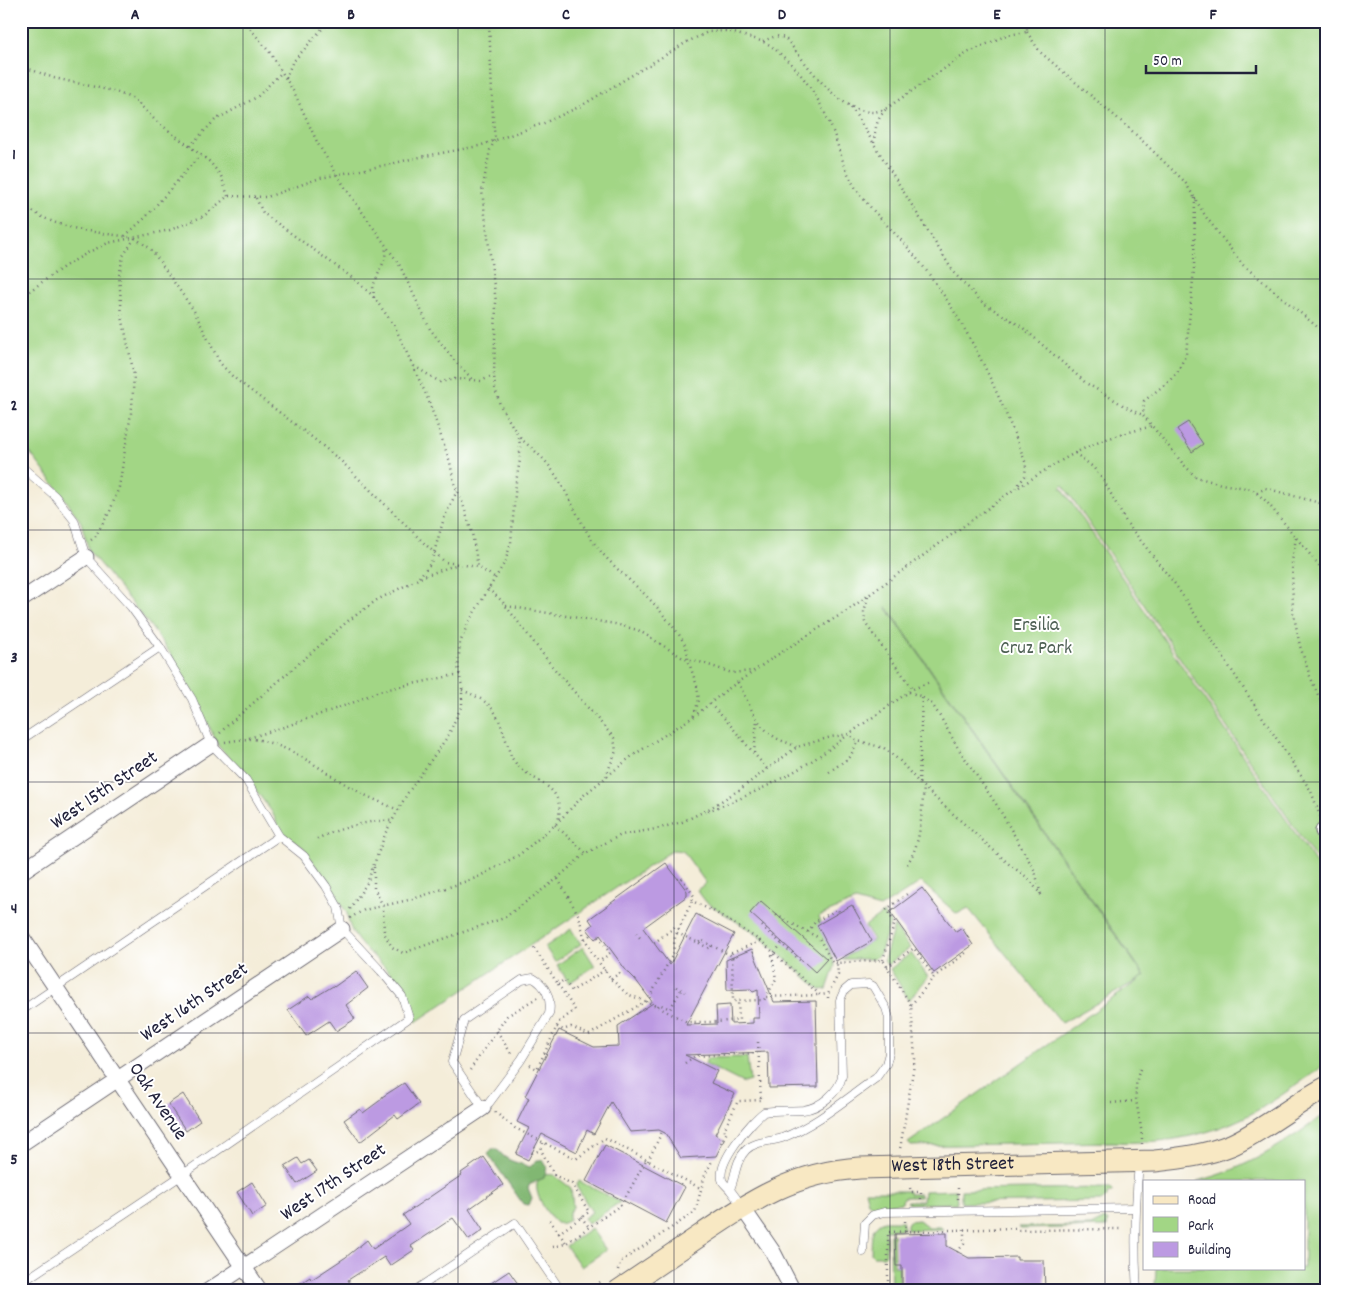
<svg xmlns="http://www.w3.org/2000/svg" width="1348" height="1312" viewBox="0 0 1348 1312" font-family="Dekko,sans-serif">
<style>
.green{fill:#a2d685;stroke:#627c60;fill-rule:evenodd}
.forest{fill:#81b772;stroke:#526c56}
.building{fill:#bc9ae2}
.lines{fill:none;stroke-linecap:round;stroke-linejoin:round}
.lane-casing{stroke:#6c6972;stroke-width:9}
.street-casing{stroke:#6c6972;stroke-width:17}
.secondary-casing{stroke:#6c6972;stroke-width:23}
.path{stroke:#6c6972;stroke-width:2.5;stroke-dasharray:1 4;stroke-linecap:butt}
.lane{stroke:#fff;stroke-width:8}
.street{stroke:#fff;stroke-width:15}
.secondary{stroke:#f8e8c3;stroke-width:21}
.grid{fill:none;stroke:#22223b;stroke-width:1;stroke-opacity:0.55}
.labels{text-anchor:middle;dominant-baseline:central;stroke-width:4;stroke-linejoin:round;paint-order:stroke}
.park-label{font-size:20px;fill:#4f6155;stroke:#fff}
.street-label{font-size:20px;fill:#22223b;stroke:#fff}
.neatline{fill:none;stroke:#22223b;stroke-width:2}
.grid-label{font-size:16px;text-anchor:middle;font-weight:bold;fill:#22223b}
</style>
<rect width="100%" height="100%" fill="#fff"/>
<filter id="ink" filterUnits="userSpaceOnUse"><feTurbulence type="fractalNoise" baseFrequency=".02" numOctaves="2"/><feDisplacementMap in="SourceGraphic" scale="10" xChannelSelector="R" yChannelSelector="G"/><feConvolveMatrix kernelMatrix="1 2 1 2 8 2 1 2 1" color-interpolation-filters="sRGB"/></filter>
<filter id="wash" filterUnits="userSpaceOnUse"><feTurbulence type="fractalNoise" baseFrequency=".0096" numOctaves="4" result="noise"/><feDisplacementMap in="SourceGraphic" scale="20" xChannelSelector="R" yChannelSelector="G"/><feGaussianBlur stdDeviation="1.12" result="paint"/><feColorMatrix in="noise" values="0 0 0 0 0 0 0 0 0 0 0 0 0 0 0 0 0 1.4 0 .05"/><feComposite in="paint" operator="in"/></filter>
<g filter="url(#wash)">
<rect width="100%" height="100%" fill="#f4edd9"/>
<g class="green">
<path d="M21,21H1327V849L1315,858L1063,485L1061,487L1327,880V1061L1317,1071C1294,1086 1268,1106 1243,1118C1201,1138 1158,1144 1112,1142L911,1146L908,1143L1143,977L1062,1023L968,908L957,914L921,882L880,908L855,901L819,916L835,966L827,989L820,990L759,936L706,902L697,890L706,883L683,851L673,850L416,1022C410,1006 405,991 394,977C376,955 350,944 347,913L304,848L281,832L272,812L240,769L219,747L195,697L170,653L148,623L89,551L81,522L61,493L21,441ZM886,607H887L1145,976H1144Z"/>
<path d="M883,913L890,923L880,954L874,959H842L873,940L865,926Z"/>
<path d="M894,926L910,948L887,965L884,960Z"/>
<path d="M571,929L581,944L555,962L545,947Z"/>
<path d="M583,947L595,966L569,983L557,965Z"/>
<path d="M911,953L928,977L909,1000L890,969Z"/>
<path d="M747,1057L750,1081L743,1083L705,1064L707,1058Z"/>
<path d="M1327,1113V1291H1156L1155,1286L1156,1268H1304V1181H1197C1246,1170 1286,1142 1327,1113Z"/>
<path d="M545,1174L554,1175L571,1188L573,1207L569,1213V1220C565,1223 561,1224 556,1223C546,1213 525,1183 545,1174Z"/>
<path d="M579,1181L620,1202L588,1224L584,1218L592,1212L576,1186Z"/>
<path d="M1110,1188L1113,1191L1107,1194V1197L1103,1201L961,1203V1190Z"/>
<path d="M956,1190L957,1203L909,1204L907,1201H923L924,1191Z"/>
<path d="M865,1191H909V1194H920V1197H903L902,1203L873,1206L868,1202Z"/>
<path d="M1105,1219L1108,1222L1107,1227L1021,1229L1018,1227L1091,1226Z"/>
<path d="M919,1220L928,1227H940L943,1229L907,1230V1224L909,1221Z"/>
<path d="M884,1221H902L904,1229L886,1230V1254L884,1256H873L871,1254C872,1240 869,1226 884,1221Z"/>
<path d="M591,1228L606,1250L581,1267L566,1246Z"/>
<path d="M890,1234H893L894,1266H899L900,1289H897V1291H891Z"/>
</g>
<path class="forest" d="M492,1149H497C508,1163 515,1161 530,1167L537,1160H543L547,1167L544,1178L530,1184L528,1188L532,1198L529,1205L523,1204L488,1154Z"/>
<g id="blocks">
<g class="building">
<path d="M1188,422L1203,444L1192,452L1177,429Z"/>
<path d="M666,863L687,891V896L643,928L670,965L696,914L734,934L686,1025L717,1024L716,1006L730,1005L731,1024L753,1023V1018H759L758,990L753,992L751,989L727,990L726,960L752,949L774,1002L816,1001L818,1087L769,1088L768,1052L685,1055L717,1071L711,1083L735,1094L715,1134L724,1140L716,1156L681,1158L665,1133L659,1130L630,1132L611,1102L594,1134L587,1130L577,1152L542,1134L528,1160L516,1154L529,1128L517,1122L529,1098L525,1096L559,1030L594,1047L619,1046L618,1026L653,1003L635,979L629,973H628L600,935L595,939L587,929L593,925L589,919Z"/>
<path d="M922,888L956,932L962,928L973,945L934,973L890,912Z"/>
<path d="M761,901L827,959L815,972L750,913Z"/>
<path d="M852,905L872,941L836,961L817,925Z"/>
<path d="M356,971L368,988L346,1005L355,1019L336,1031L329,1021L306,1036L288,1010L309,996L312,999L333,986L334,987Z"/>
<path d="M404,1083L419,1104L398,1119L395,1115L360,1142L344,1120L360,1109L363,1113L382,1099V1097Z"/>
<path d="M183,1094L200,1121L186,1131L168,1104Z"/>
<path d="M605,1145L685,1187L666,1223L586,1181Z"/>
<path d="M484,1157L503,1185L469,1209L483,1230L469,1240L453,1218L411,1246L414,1250L390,1266L384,1257L348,1280L355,1291H289L310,1277L311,1280L346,1257L367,1240L373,1249L409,1224L403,1215L462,1175L461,1173Z"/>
<path d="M298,1158L302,1164L309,1160L317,1171L297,1184L285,1166Z"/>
<path d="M252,1182L267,1206L252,1216L237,1192Z"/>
<path d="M947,1233V1246L969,1258L1017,1257V1260H1044L1045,1291H902V1266H896L895,1234Z"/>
<path d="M509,1271L523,1291H479Z"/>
</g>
</g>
</g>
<g filter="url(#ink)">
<use href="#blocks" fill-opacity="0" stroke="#6c6972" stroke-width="1"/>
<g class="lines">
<defs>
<g id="lane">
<path d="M21,466L55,496L74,520L86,557L131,607L160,647L192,699L211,744L246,780L279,836L304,856L326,886L338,907L342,929L381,971L402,996L409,1018L182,1175L21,1283"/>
<path d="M21,740L160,647"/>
<path d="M533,978C546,985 552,1000 549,1014L521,1060L489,1103L483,1108L452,1062L464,1020L522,980Z"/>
<path d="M21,1011L279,836"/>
<path d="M730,1189C736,1176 735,1161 746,1150C755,1141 770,1142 782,1138C816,1125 846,1099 876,1078L886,1064L889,1053V1018L886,1008L873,986L869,984L851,985L844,991L840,1000L842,1076C839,1092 820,1108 803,1110C790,1111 776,1110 764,1112C751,1122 714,1164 723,1182C725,1185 729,1188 731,1191C735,1196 739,1202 742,1207"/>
<path d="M863,1252L865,1223L873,1215L884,1212L1135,1208"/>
<path d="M414,1291L515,1223L561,1291"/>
<path d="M1137,1291C1134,1246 1135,1208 1139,1163"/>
</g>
<g id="street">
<path d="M21,600L86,557"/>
<path d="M1323,831L1327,837"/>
<path d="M21,872L211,744"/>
<path d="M21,936L260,1291"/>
<path d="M21,1144L342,929"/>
<path d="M742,1207L773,1252L793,1291"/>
<path d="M208,1291L483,1108"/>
</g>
<g id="secondary">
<path id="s1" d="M618,1291C646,1272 673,1254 701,1235C753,1200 795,1172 860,1168L1155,1161C1182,1158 1206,1155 1231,1145C1264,1130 1294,1104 1327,1087"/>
</g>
</defs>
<use href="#lane" class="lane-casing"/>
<use href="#street" class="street-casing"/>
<use href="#secondary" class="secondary-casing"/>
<g class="path">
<path d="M244,21L271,54L295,94L318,144L346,189L399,264L430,329L454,360L473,380L481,381L494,375"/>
<path d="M1027,32L1040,52L1129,128L1185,182L1206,217L1243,265L1327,335"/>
<path d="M763,41L776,36L785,38C807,63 836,111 872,112C877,112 882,110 887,108L967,53L1007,35L1027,32V26L1036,21"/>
<path d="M21,66L54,78L113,91L134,99L155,120L210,162L221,176L228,196"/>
<path d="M286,78L292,63L329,21"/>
<path d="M851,107L954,273L983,303L1022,327L1086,383L1133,411L1143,415"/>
<path d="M874,143C875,129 876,120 886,109"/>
<path d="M190,146L215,120L257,97L282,72"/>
<path d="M256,198L263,213L354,279L372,295L394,325L428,399L450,462L454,483L463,504L472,533L478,567"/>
<path d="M1195,198L1194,269L1186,354L1178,371L1169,381L1144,401L1143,415L1184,465L1196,477L1221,484L1252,489L1266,501L1322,569H1327"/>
<path d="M21,202C51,230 91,231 129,237"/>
<path d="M125,236L146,217L201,154"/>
<path d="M135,238L151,249L194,311L220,363L233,377L313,438L341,461L426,545L445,562L478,567L494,577"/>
<path d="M21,297L65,266L89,252L108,243L170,230L204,216L228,196L267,197L320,178L391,164L415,158L479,146L544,123L581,106L687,42L708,32L726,31"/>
<path d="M374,298L373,286L385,259L386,246"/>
<path d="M414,366L440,382L455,379L472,380"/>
<path d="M520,438C530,447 542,456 550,467C567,490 577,517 592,540C610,567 640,586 661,612C671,625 689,642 688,660H694L732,673L752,671"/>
<path d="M1075,453L1093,467L1104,481L1126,522L1175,584L1311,791L1320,816"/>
<path d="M1019,487C1044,471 1069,454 1097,443C1115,435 1134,431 1153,426"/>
<path d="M1257,493L1265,488L1327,505"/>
<path d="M1296,538L1292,561L1293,611L1300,646L1310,676L1327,716"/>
<path d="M91,540L95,537L110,511L119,487L132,407L134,375L122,316L119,276L123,256L135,238"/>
<path d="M419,577L431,563L444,518L457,491"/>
<path d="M488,589L502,601L552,666L614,738L616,751L606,776"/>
<path d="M868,597L864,612L865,623L913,689"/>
<path d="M506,606L615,624L638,630L683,658L688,660L697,686L699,700L693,717"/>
<path d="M738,682C749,703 756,727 778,739C784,742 790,743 796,747"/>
<path d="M462,690C493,703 496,709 506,740C508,745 509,753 512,758C528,785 567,780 558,822"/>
<path d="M909,692L920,696L932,704L941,718L958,748L998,807L1035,871L1041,895"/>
<path d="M710,704L726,720L767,769"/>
<path d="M220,733L229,724L348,621L377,600L424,576L458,564"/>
<path d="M249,738L284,727L352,703L379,691L460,674"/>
<path d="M225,742C238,740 251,737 263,741C296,749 324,772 352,788C367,797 383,803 398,810"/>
<path d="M754,753L757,720"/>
<path d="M829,772L850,757L858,741"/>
<path d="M919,783L922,697"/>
<path d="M708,811C758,793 807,768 849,734L855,740L884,748L900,761L920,784L941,803L1010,865L1028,878L1042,896"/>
<path d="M555,825L586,853"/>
<path d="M317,839C337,829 371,819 392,821"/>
<path d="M907,864C922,844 921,812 924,788"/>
<path d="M374,867V888L383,906L384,933L392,947L403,953L504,918L553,882L586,853L621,835L656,829L682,822L707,810L739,790L797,747L831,737L849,734L913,689L930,682"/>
<path d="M558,879L579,916L584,937L594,956L612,980L627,994L645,1001"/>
<path d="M678,879L681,877L694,896L692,901"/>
<path d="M350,909L367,883L386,832L407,794L448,736L462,705V687L458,667L460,643L468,623L505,562L511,543L516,482L520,460V446L519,437L500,405L495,388L494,374L496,302L482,191L490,150L495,140L493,118L489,21"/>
<path d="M776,915L819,938L832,962L837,963"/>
<path d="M350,918L364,910L413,899L476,878L519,855L555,825L584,795L632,756L696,715L725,691L774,657L851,608L1016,488L1025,476L1026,464C998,390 965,317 914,255C895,231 872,213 855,187C845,171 840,152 834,134C824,108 809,81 788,61C782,56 775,48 768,44C749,35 725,34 709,21"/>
<path d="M762,926L802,962"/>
<path d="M808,932L815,922L838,909L839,912"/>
<path d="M636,933L641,939"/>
<path d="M677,933L699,943L701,940L732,956"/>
<path d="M598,937L610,953L599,962"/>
<path d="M585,939L591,934"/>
<path d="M760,941L732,953L733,1001L764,1000L766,997"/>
<path d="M654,943L675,927L679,929"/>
<path d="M699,943L710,949L712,945"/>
<path d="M782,944L772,955L776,979L766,997L819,995"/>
<path d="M534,948L558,984"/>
<path d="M883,960L895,922L886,910L907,894"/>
<path d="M887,967L914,948L934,977"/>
<path d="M611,979L621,972"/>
<path d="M676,987L685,992"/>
<path d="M828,998V994L838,975L837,963L883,960L911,1005L915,1059L900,1149"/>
<path d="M647,1002L673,954L675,937L692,901L715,912L762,942L820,995L828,994"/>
<path d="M911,1005L934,977L967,952"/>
<path d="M658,1006L659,1004L670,1009L681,990"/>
<path d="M557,1027L563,1030L571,1027L589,1035L646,1001L687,1022H717L739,1020L738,1001"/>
<path d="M497,1031L512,1055"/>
<path d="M758,1042L761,1100"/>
<path d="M685,1063L695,1056L758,1053"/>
<path d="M530,1065L537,1069L559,1022L575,1010L558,984L564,980L572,991L605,970"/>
<path d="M1140,1069C1129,1099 1143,1116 1142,1145"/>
<path d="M470,1070L507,1016L538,997"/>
<path d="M1111,1103L1135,1101"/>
<path d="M495,1112L515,1128L576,1159L605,1138L702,1189"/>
<path d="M543,1143L541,1150L554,1175H552"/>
<path d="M721,1143L727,1132L724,1130L738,1101L761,1100"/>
<path d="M532,1153L541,1150"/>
<path d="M648,1161L662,1132"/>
<path d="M910,1188L911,1192H921V1199H918"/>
<path d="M958,1188V1200"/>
<path d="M581,1217L589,1227"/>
<path d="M550,1220L559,1233L589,1212L572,1184L554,1175"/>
<path d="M905,1221L906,1232"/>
<path d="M559,1233L566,1243"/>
<path d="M553,1247L565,1244L622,1204L646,1160"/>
<path d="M957,1252L964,1244V1229"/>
<path d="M618,1270L620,1262L695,1212L705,1175L712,1161"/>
<path d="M587,1291L603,1280"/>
<path d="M888,1291V1232L1015,1228L1018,1230L1123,1229"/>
</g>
<use href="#lane" class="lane"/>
<use href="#street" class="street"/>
<use href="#secondary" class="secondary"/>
</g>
</g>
<path class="grid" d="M243,21V1291M458,21V1291M674,21V1291M890,21V1291M1105,21V1291M21,279H1327M21,530H1327M21,782H1327M21,1033H1327"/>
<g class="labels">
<g class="park-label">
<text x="1036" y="626">Ersilia<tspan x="1036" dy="23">Cruz Park</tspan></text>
</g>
<g class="street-label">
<text transform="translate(105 791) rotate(-34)">West 15th Street</text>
<text transform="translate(195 1003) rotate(-34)">West 16th Street</text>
<text transform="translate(157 1102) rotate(56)">Oak Avenue</text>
<text stroke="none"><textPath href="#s1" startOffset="368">West 18th Street</textPath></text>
<text transform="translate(334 1183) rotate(-34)">West 17th Street</text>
</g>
</g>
<rect width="1348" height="1312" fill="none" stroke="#fff" stroke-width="55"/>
<rect x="1143" y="1180" width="162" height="90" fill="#ffffff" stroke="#a7a7b1"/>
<rect x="1153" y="1196" width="25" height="8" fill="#f8e8c3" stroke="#a7a7b1"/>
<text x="1188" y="1204" font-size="15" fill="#22223b">Road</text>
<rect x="1153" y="1217" width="25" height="15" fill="#a2d685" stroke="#a7a7b1"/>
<text x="1188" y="1230" font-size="15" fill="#22223b">Park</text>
<rect x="1153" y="1242" width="25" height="15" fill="#bc9ae2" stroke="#a7a7b1"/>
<text x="1188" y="1254" font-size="15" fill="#22223b">Building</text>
<path d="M1146 65v8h110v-8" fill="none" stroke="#22223b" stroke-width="2.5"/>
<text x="1153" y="65" font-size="15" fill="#22223b" stroke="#ffffff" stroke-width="4" paint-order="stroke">50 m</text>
<rect x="28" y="28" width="1292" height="1256" class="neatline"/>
<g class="grid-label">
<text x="135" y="19">A</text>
<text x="351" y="19">B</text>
<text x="566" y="19">C</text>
<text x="782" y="19">D</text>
<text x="997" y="19">E</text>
<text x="1213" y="19">F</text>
<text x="14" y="159">1</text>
<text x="14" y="410">2</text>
<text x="14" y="662">3</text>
<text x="14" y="913">4</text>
<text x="14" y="1164">5</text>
</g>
</svg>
